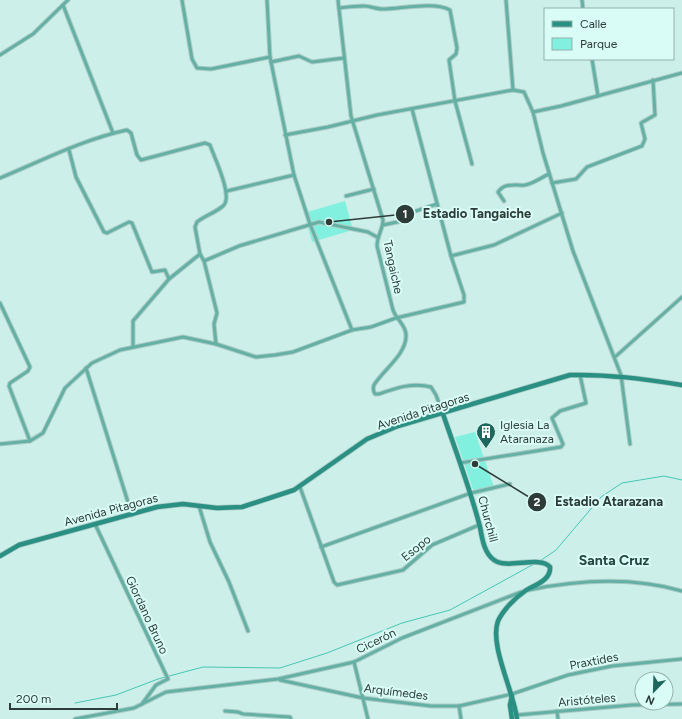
<svg xmlns="http://www.w3.org/2000/svg" width="682" height="719" viewBox="0 0 682 719" font-family="Figtree,sans-serif">
<style>
.green{fill:#82f0de}
.lines{fill:none;stroke-linecap:round;stroke-linejoin:round}
.stream{stroke:#48c6b4;stroke-width:1}
.minor-casing{stroke:#acccc6;stroke-width:5}
.secondary-casing{stroke:#acccc6;stroke-width:6}
.minor{stroke:#65b0a4;stroke-width:3}
.secondary{stroke:#299083;stroke-width:4.5}
.labels{text-anchor:middle;dominant-baseline:central;stroke-width:4;stroke-linejoin:round;paint-order:stroke}
.street-label{font-size:12px;fill:#2e3c39;stroke:#d9fdf6}
.poi-label{font-size:12px;fill:#2e3c39;stroke:#d9fdf6;text-anchor:start}
.quarter-label{font-size:14px;font-weight:bold;fill:#264540;stroke:#d9fdf6}
.leader{fill:none;stroke:#2e3c39;stroke-width:1.5}
.callout-dot{fill:#2e3c39;stroke:#d9fdf6;stroke-width:1.5}
.mark-label{font-size:12px;text-anchor:middle;font-weight:bold;fill:#fff}
.callout-label{font-size:13px;text-anchor:middle;font-weight:bold;fill:#2e3c39;stroke:#d9fdf6;stroke-width:4;stroke-linejoin:round;paint-order:stroke}
</style>
<rect width="100%" height="100%" fill="#ccf0e9"/>
<g class="green">
<path d="M345,201L353,230L312,242L304,213Z"/>
<path d="M475,432L495,490L475,495L455,437Z"/>
</g>
<g class="lines">
<g class="stream">
<path d="M540,561L556,550L601,497L622,483L664,476L682,480"/>
<path d="M75,703L116,695L158,679L203,667L280,668L327,653L402,623L450,610L534,564"/>
</g>
<defs>
<g id="minor">
<path d="M182,0L192,59L197,68L211,69L270,57L294,175L310,224L352,330"/>
<path d="M267,0L270,57"/>
<path d="M338,0L351,116L383,220C383,229 377,236 377,246L393,310C396,319 406,325 406,335C407,354 383,370 374,385C373,388 373,391 375,394H379C396,388 413,382 431,387L436,395L443,414"/>
<path d="M506,0L513,90"/>
<path d="M582,0L583,9"/>
<path d="M63,5L113,133"/>
<path d="M339,8C347,7 356,6 364,6C370,6 376,9 382,9C401,9 434,1 450,10L457,48L456,54L449,60L455,101L472,164"/>
<path d="M0,55L33,34L68,0"/>
<path d="M592,59L598,96"/>
<path d="M271,62L299,56L312,62L344,58"/>
<path d="M533,112L561,106L682,73"/>
<path d="M285,135L328,127L377,115L513,90L524,92L533,112L543,153L573,251L621,375L630,444"/>
<path d="M69,150L76,177L104,232L107,233L129,222L132,223L152,272L165,270L169,279"/>
<path d="M0,178C41,161 84,139 127,130L131,133L137,155L141,160L205,143L210,145C214,157 234,197 223,206C215,213 204,216 197,222L195,227L200,254L169,279L133,321V347"/>
<path d="M552,183L576,179L587,167L642,146L645,139L641,123L655,115L653,80"/>
<path d="M227,191L294,175"/>
<path d="M346,196L374,189"/>
<path d="M504,201L498,192C505,182 515,186 525,185C533,184 542,177 549,174"/>
<path d="M383,225L402,221L410,213L437,204"/>
<path d="M200,254L204,261L239,246L319,222L368,232L377,237"/>
<path d="M451,256L494,245L562,213"/>
<path d="M204,261L217,313L214,324L216,344"/>
<path d="M0,303L30,367L28,371L10,383L9,386L30,441L43,433L65,388L92,363L120,350L183,337L216,344L256,357L275,355L293,352L352,330L371,327L396,318L464,302V295L451,256L412,109"/>
<path d="M615,357L682,297"/>
<path d="M86,368L132,515"/>
<path d="M0,444L30,441"/>
<path d="M460,463L561,447L563,444L552,418L560,411L586,403L580,375"/>
<path d="M300,487L334,582L337,585L403,570L432,545L479,525"/>
<path d="M199,506L210,542L229,582L248,631"/>
<path d="M95,524L168,679L156,685L142,704"/>
<path d="M321,547L471,493L510,484"/>
<path d="M529,590C578,580 633,577 682,591"/>
<path d="M354,662L368,719"/>
<path d="M280,680L363,698L431,706H459L512,694L568,675L612,666L682,659"/>
<path d="M459,706L461,719"/>
<path d="M225,711L238,712L243,714L290,717L291,719"/>
<path d="M557,711L558,719"/>
<path d="M517,715L632,705L682,704"/>
<path d="M75,719L134,708L166,692L278,679L354,662L402,638L521,592"/>
</g>
<g id="secondary">
<path d="M443,414C456,452 470,488 480,527C482,538 484,553 494,560C507,570 540,555 550,567C551,581 534,585 525,591C515,598 503,610 498,621C489,645 514,692 517,719"/>
<path d="M0,556L19,545L157,507L183,504L217,508L242,507L294,490L367,439L398,426L570,375C608,374 644,379 682,385"/>
<path d="M512,696L510,705L512,719"/>
</g>
</defs>
<use href="#minor" class="minor-casing"/>
<use href="#secondary" class="secondary-casing"/>
<use href="#minor" class="minor"/>
<use href="#secondary" class="secondary"/>
</g>
<defs>
<symbol id="building-pin" viewBox="-11 -11 22 30"><path d="M0 17L-7.5 6A9.5 9.5 0 1 1 7.5 6Z" fill="#1e675d" stroke="#d9fdf6"/><path d="M-4-6H4V6H1V3H-1V6H-4ZM-2.5-4.3h1.7v1.8h-1.7ZM.8-4.3h1.7v1.8H.8ZM-2.5-1h1.7V.8h-1.7ZM.8-1h1.7V.8H.8Z" fill="#fff"/></symbol>
</defs>
<g fill-rule="evenodd">
<use href="#building-pin" x="475" y="421" width="22" height="30"/>
</g>
<g class="labels">
<g class="street-label">
<text transform="translate(393 267) rotate(78)">Tangaiche</text>
<text transform="translate(423 411) rotate(-18)">Avenida Pitagoras</text>
<text transform="translate(111 510) rotate(-15)">Avenida Pitagoras</text>
<text transform="translate(488 519) rotate(75)">Churchill</text>
<text transform="translate(416 548) rotate(-39)">Esopo</text>
<text transform="translate(147 615) rotate(65)">Giordano Bruno</text>
<text transform="translate(376 641) rotate(-26)">Cicerón</text>
<text transform="translate(594 661) rotate(-11)">Praxtides</text>
<text transform="translate(396 692) rotate(7)">Arquímedes</text>
<text transform="translate(587 700) rotate(-5)">Aristóteles</text>
</g>
<g class="poi-label">
<text x="500" y="425">Iglesia La<tspan x="500" dy="14">Ataranaza</tspan></text>
</g>
<g class="quarter-label">
<text x="614" y="560">Santa Cruz</text>
</g>
</g>
<path class="leader" d="M329 222L405 214M475 464L537 502"/>
<g class="callout-dot">
<circle cx="329" cy="222" r="4"/>
<circle cx="475" cy="464" r="4"/>
<circle cx="405" cy="214" r="10"/>
<circle cx="537" cy="502" r="10"/>
</g>
<g class="mark-label">
<text x="405" y="218">1</text>
<text x="537" y="506">2</text>
</g>
<g class="callout-label">
<text x="477" y="218">Estadio Tangaiche</text>
<text x="609" y="506">Estadio Atarazana</text>
</g>
<rect x="544" y="8" width="130" height="52" fill="#d9fdf6" stroke="#95b0aa"/>
<rect x="552" y="21" width="20" height="6" fill="#299083" stroke="#95b0aa"/>
<text x="580" y="28" font-size="12" fill="#2e3c39">Calle</text>
<rect x="552" y="38" width="20" height="12" fill="#82f0de" stroke="#95b0aa"/>
<text x="580" y="48" font-size="12" fill="#2e3c39">Parque</text>
<g transform="translate(654 691) rotate(203)"><circle r="19" fill="#d9fdf6" stroke="#95b0aa"/>
<path d="M0-3L7 15L0 10L-7 15Z" fill="#1e675d"/>
<text y="-6" font-size="11" font-weight="bold" text-anchor="middle" fill="#2e3c39">N</text>
</g>
<path d="M10 703v6h107v-6" fill="none" stroke="#2e3c39" stroke-width="2"/>
<text x="16" y="703" font-size="12" fill="#2e3c39" stroke="#d9fdf6" stroke-width="3" paint-order="stroke">200 m</text>
</svg>
